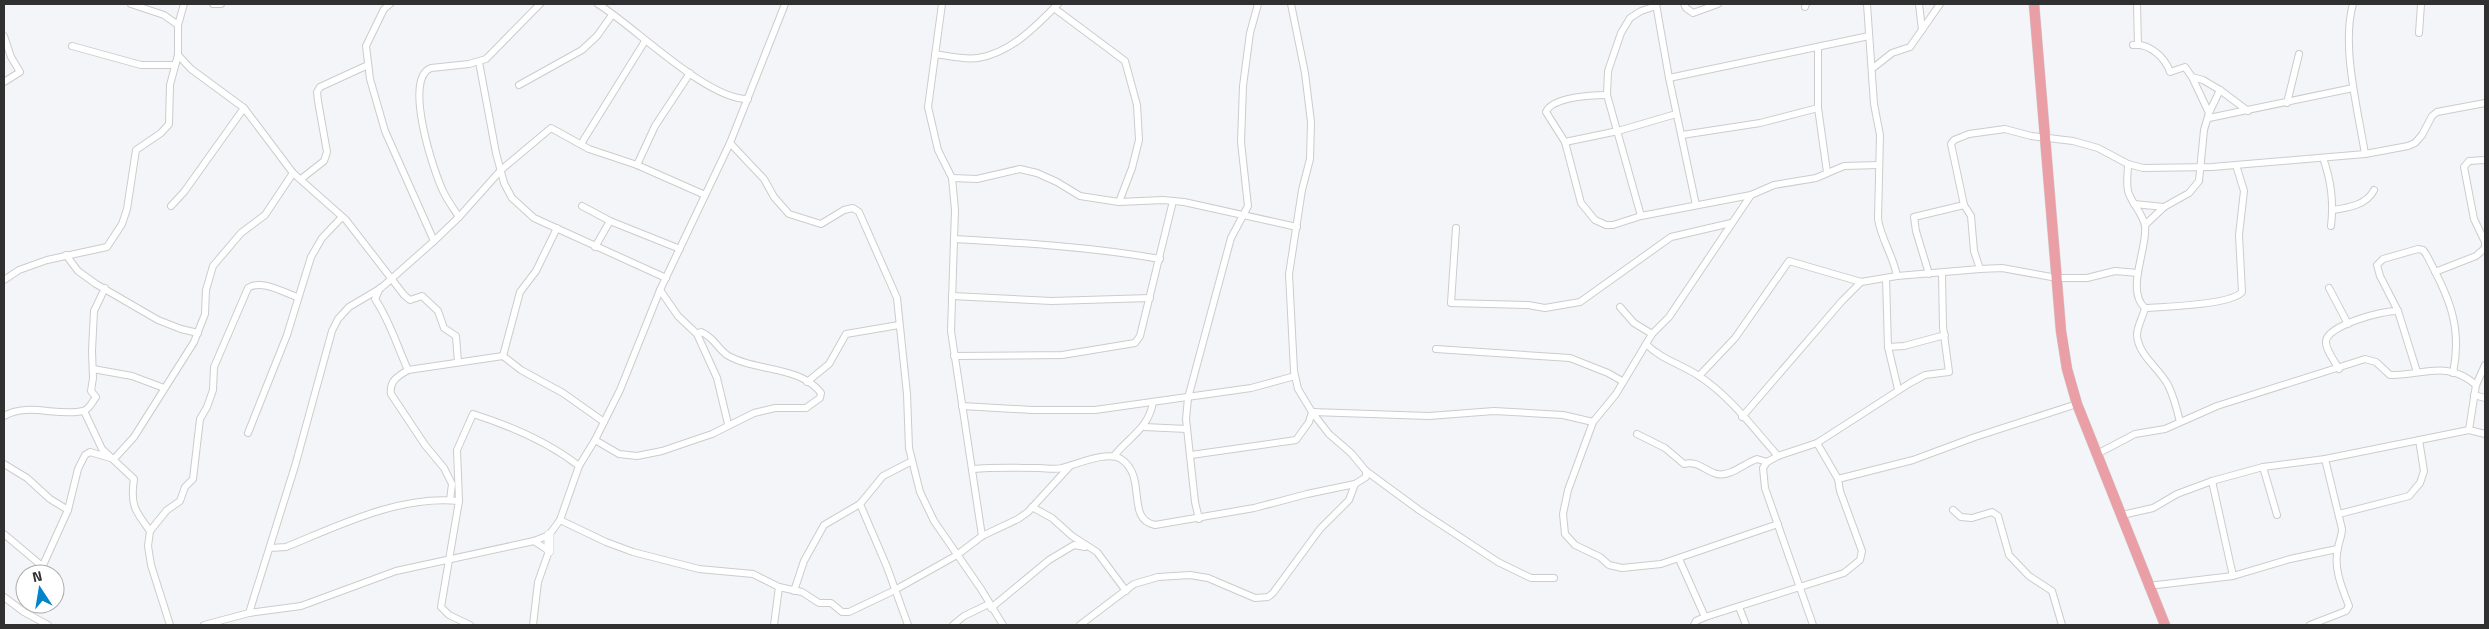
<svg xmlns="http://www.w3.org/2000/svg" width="2489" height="629" viewBox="0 0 2489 629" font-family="'Titillium Web',sans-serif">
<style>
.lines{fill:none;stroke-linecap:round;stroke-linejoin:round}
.street-casing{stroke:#cccccf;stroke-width:8}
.secondary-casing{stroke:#cccccf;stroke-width:10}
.primary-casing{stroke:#d1d1d2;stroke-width:11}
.street{stroke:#fff;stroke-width:6}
.secondary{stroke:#fff;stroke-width:9}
.primary{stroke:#ea9ea6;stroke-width:10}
</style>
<rect width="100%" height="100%" fill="#f4f5f8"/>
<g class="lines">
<defs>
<g id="street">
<path d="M131,4L164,15L178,25"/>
<path d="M213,4H221"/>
<path d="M390,4L384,9L366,46L370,79L385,131L434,241"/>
<path d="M598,4C634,26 707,100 748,99"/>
<path d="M942,4L928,107L938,150L952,178L955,210L951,331L982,536"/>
<path d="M1656,4L1669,78L1696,205"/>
<path d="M1684,4L1686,8L1693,13L1718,4"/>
<path d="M1867,4L1874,104L1880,135L1878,219C1881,239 1893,255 1897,276"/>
<path d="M1919,4L1922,30"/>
<path d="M2137,4L2138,45"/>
<path d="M2353,4C2341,46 2358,110 2365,154"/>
<path d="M1805,7L1806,4"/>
<path d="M1054,8L1125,61L1137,105L1139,140L1132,168L1119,202"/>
<path d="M2419,33L2421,4"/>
<path d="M4,36L11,57L20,72L4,82"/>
<path d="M2133,45C2149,43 2165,57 2170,72L2185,67L2192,77L2203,80L2220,90L2248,111"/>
<path d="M72,46L141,65H174"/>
<path d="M1818,48V108L1827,172"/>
<path d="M935,54C949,56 964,60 978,58C1011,53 1036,26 1058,4"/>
<path d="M178,55L191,69L244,108L293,173L346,220L404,295L410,300L422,296L438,311L444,328L456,336L458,362"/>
<path d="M479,62L496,153L504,183L512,198L534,218L666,278"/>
<path d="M1873,68L1892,53L1910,47L1940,4"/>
<path d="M1669,78L1869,36"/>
<path d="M519,85L582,50L597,36L612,15"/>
<path d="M1607,95C1592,95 1552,97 1546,112L1565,142L1581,203L1595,220L1606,225H1613L1641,216L1751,195L1774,185L1816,178L1844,166L1879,165"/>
<path d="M2287,103L2299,54"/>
<path d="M2209,113L2220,90"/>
<path d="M2209,118L2353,88"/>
<path d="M1682,135L1760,123L1818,108"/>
<path d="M1565,142L1618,131L1676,114"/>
<path d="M730,143L764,179L774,197L789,214L821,224L844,210L853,208L859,212L897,298L907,394L909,448L920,492L934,521L981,589L1003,625"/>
<path d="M581,144L645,41"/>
<path d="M2323,158C2331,180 2334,202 2331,226"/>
<path d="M2128,164C2128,172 2126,182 2128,191C2131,203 2143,213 2145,226C2148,248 2125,290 2145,308C2143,317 2137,326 2137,335C2138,355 2159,368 2168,385C2174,397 2177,409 2180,422"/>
<path d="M637,165L655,126L690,73"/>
<path d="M952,178L977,179L1020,169L1037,173L1057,182L1080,196L1119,202L1163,200L1184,202L1297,227"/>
<path d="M301,179L324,161L327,152L318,101L317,92L320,87L368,65"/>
<path d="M1751,195L1669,317L1652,334L1616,394L1593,422L1568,490L1563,514L1565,534L1575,545L1600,557L1609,565L1622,568L1661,564L1778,524"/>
<path d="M2134,204L2164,207"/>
<path d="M171,206L184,192L244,108"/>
<path d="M582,206L610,221L680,249"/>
<path d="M2333,210C2347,208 2367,205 2374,190"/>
<path d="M1641,216L1607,95L1608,71L1621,33L1630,18L1641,11L1656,6"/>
<path d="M459,217C454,209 447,200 443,191C433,170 403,78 431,68L469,64L486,59L540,4"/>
<path d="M2145,225L2164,207L2189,193L2199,181L2204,130L2209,113L2192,77"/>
<path d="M1456,228L1451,303L1528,305L1545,308L1580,302L1671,237L1731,223"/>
<path d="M954,239C1023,243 1092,247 1160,259"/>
<path d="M595,247L610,221"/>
<path d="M66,255L78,271L96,284L158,320L181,329L198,333"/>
<path d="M1980,269L1974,251L1971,216L1964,205L1951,144L1954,140L1969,134L2005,129L2031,136L2073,141L2098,148L2128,164L2143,168L2212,167L2365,154L2408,146L2415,143L2422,135L2432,116L2437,112L2485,103"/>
<path d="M2435,272L2476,256L2485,248V242L2474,219L2464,167L2469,161L2485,160"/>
<path d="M1929,274L1916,231L1914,217L1964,205"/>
<path d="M1886,278L1888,347L1898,389"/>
<path d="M4,280L19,270L47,260L107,247L122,224L127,209L136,150L161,133L169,124L170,85L178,55V25L184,4"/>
<path d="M380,288L375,299C390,321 397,346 408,370"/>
<path d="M2329,288L2348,324"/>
<path d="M660,290L678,316L697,334L717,378L728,424"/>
<path d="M952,296L1052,301L1150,298"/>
<path d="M1620,307L1634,323L1652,334"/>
<path d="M2145,308C2164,307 2231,305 2242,292L2239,235L2244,191L2236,165"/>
<path d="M1646,344C1662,360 1681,364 1699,376C1731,397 1753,428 1778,456"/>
<path d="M1888,347L1904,346L1945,335"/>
<path d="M1436,349L1570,358L1608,373L1622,381"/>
<path d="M503,356L520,292L536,271L557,228"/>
<path d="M954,356L1062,355L1135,343L1140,336L1173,201"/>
<path d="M93,369L132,376L164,388"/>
<path d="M2339,369C2335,362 2325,349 2326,341C2328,325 2384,310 2398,311"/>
<path d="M2417,372L2398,311L2380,276L2377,265L2383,259L2418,249L2423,250L2426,254C2448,296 2463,325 2453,373"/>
<path d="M1699,376L1735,338L1789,261L1861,282L1897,276L1980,269L2002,268L2057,278H2087L2115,271L2138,273"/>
<path d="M807,382L829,364L846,334L899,325"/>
<path d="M2474,395L2485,398"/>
<path d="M962,406L1032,410H1095L1251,388L1295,376"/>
<path d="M84,411L102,449L134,479C130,505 135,511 150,531"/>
<path d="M4,416C27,402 58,417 83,411C90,409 92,402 96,397L91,391L93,378L92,351L94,311L105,288"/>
<path d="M1742,417L1842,301L1861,282"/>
<path d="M1144,427L1187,429"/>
<path d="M2469,430L2476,385L2485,365"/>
<path d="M248,433L287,335L311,257L322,238L342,217"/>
<path d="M1637,434L1665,448L1684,464C1697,460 1705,471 1717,474C1730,477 1745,463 1757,459L1767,462"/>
<path d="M595,440L619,454L637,456L662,451L712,434L754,413L775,408H806L820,398L821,393C799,365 755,372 727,355C717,348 714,337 701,332L697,334"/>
<path d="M2097,454L2135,434L2165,429L2217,406L2365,359L2376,362L2390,375C2422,376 2447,359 2476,385"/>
<path d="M1191,455L1296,440L1309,422L1312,412L1429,416L1494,411L1563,415L1593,422"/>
<path d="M1114,456C1129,437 1149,428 1153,402"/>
<path d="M114,459L134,437L194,342L205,314L206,290L213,266L241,233L265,215L293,173"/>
<path d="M4,464L27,478L50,499L68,510"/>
<path d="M2263,467L2277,515"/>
<path d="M973,469C995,467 1017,468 1039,468C1046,468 1055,470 1062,468C1075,465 1108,450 1121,459C1148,477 1125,519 1155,525L1254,508L1307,494L1355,484L1366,477V471L1351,453L1329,434L1312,412L1298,389L1294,371L1289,274L1302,190L1310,159L1311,122L1305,73L1291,4"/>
<path d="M1366,471L1419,510L1498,562L1531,578H1554"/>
<path d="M1838,479L1913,460L1975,437L2077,404"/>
<path d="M2212,481L2233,576"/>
<path d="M450,500L452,484L444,468L425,445L391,394C389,381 398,376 408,370L503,356L521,370L563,393L604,422"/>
<path d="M1032,507L1052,518L1072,536L1097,552L1126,591"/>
<path d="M1953,510L1961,517L1972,518L1992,512L1998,516L2009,555L2029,576L2052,591L2062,625"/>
<path d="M2339,514L2409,496L2420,483L2424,471L2419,440"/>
<path d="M2122,515L2153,508L2177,494L2212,481L2263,467L2325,459L2469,430L2485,434"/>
<path d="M1199,519L1195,502L1186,419L1188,398L1231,238L1248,206L1241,142L1243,86L1250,33L1258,4"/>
<path d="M560,520L606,542L633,552L699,569L753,574L779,587L802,592L819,603H831L842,612H849L893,591L957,555L982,536L1018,519L1028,512L1070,466"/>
<path d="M4,534L42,566"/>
<path d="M270,548L286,547C340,525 400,495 459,501"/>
<path d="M1679,559L1705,617"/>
<path d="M39,574L68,510L78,469L85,455L90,452L114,459"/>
<path d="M2148,586L2233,576L2290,559L2337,549"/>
<path d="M794,591L804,561L824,525L860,504"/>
<path d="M4,597L24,612L48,625"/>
<path d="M1739,607L1746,625"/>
<path d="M991,608L1049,560L1074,545L1085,547"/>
<path d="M249,613L295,466L332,331L338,319L349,307L381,288L434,241L459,217L501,170L551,128L589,149L637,165L705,195"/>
<path d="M170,625L151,565L148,546L150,531L167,510L180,501L185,487L193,479L200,419L207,407L213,390L214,367L248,288C261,279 283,292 297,297"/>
<path d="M204,625L249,613L301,606L396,571L534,541L549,535L560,520L579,466L595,440L620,390L660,290L730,143L785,4"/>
<path d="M470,625L449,615L441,607L459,501L457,450L473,414C511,426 547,441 579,466"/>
<path d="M533,625L538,582L549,551L534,541"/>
<path d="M774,625L779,587"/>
<path d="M908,625L887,567L860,504L883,476L912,461"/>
<path d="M953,625L964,616L989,604"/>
<path d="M1080,625L1134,584L1158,577L1190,575L1208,578L1255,598L1268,597L1273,593L1320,529L1349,500L1355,484"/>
<path d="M1694,625L1696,621L1705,617L1844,573L1860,560L1862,551L1840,491L1838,479L1817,443"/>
<path d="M1813,625L1765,488L1763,468L1767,462L1778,456L1817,443L1910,383L1925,375L1949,372L1943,327L1942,273"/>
<path d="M2310,625L2346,611L2349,606C2342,588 2333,568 2338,548C2339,541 2342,536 2342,529L2325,459"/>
</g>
<path id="secondary" d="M549,551V535"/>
<path id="primary" d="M2034,4L2061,331L2067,369L2077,404L2165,625"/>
</defs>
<use href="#street" class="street-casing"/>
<use href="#secondary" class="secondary-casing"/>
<use href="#primary" class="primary-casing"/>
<use href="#street" class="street"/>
<use href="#secondary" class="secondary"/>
<use href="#primary" class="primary"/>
</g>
<rect width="2489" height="629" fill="none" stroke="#303031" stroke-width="10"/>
<g transform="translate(40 589) rotate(348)"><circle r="24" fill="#ffffff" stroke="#acacad"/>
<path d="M0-4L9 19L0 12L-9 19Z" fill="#0283cb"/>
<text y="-8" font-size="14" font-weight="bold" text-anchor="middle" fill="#303031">N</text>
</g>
</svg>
